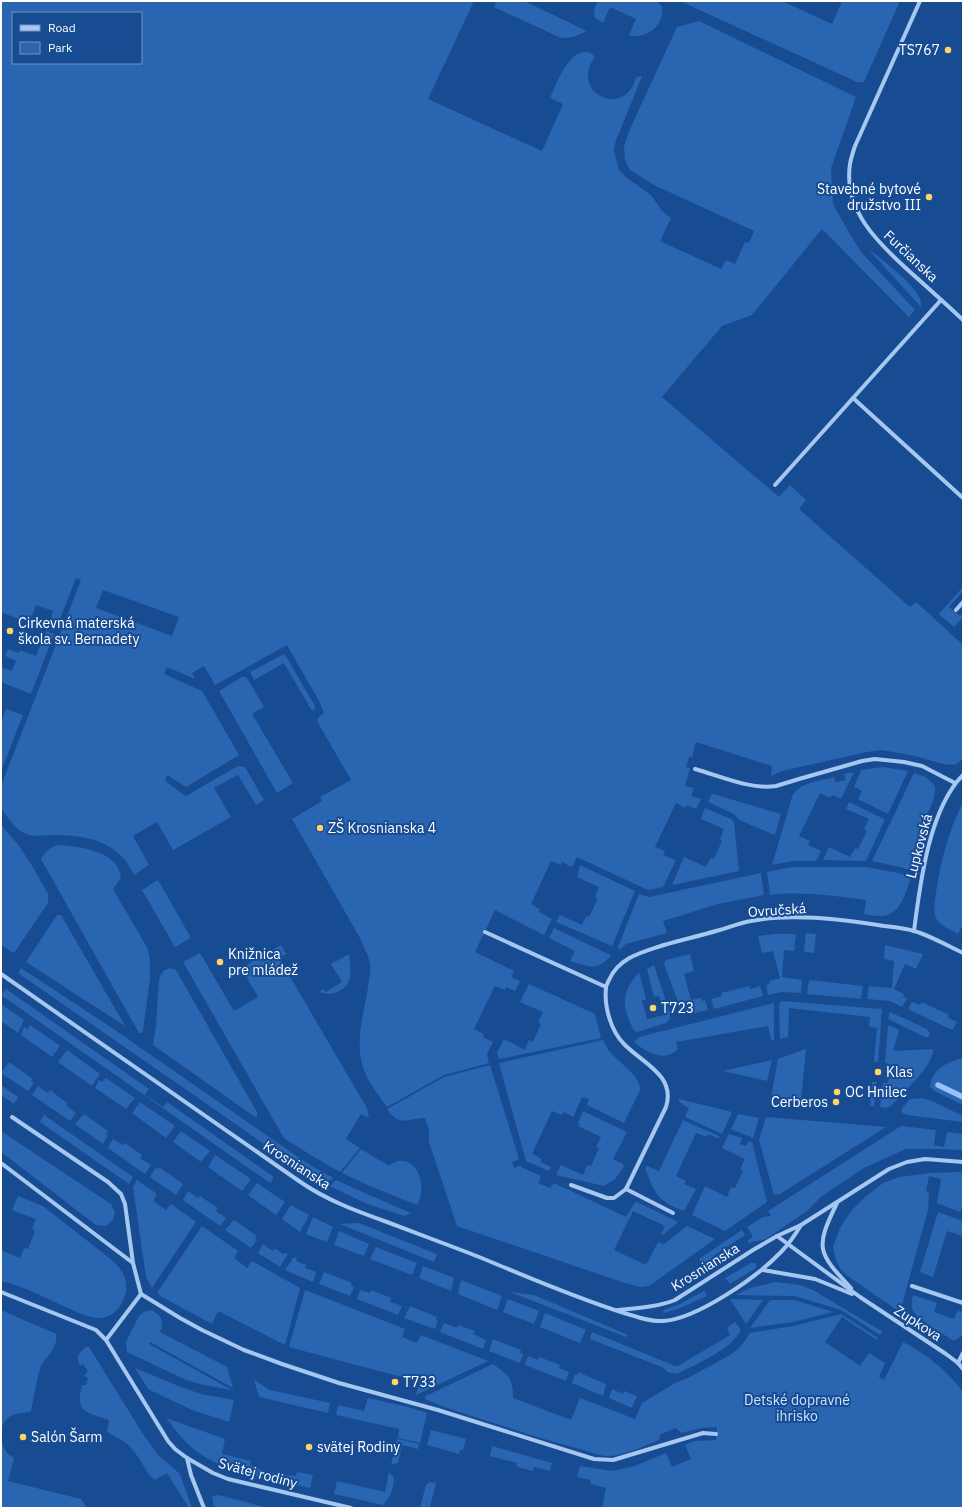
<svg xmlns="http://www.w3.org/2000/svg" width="964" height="1509" viewBox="0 0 964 1509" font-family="'IBM Plex Sans',sans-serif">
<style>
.green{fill:#2965b1;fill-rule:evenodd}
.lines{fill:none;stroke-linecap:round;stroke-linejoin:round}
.stream{stroke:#98c2f3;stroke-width:5.5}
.street{stroke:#a6c7f0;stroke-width:4}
.poi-dot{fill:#ffd465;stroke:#174c93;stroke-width:1.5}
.labels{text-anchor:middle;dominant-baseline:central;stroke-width:4;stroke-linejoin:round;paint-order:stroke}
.poi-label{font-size:14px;fill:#fff;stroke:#174c93;text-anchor:start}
.street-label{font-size:14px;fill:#fff;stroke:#174c93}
.park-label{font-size:14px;fill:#cde2fc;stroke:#174c93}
</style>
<rect width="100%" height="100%" fill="#174c93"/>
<g class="green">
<path d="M1,1H474L428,99L542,151L563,104L550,98C556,85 569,48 588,52C590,52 593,55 595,57C568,93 626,120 636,77L642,76L615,143L614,151L619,170L627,178L651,195L662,211L671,218L660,241L721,269L726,260L735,264L745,242L749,243L754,231L654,185L630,170L625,160L624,146L630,129L677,27L699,21L856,97L831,168L833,204L848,231L861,252L915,310L909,317L822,229L752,315L722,326L662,397L779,497L790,485L806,500L799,509L910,607L916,602L963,645V759L955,765L943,764L915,756L882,750L867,752L782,771L771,776L772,766L696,742L692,757H689L686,767L690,768L685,786L694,788L691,796L701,799L696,809L687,805L685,808L676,803L655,847L665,851L663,855L676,860L663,887L648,890L577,857L572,867L562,862L561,865L551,861L531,904L540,909L539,912L552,919L544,935L495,910L475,952L514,971L511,977L520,981L515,991L506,987L505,990L495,986L474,1029L484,1034L483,1037L493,1042L487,1054L489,1063L444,1075L387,1107C379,1095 369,1084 364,1070C355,1046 362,1019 367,994C368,984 371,974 370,964C369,955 363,947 360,938L292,819L322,801L320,797L351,780L317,721L319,717L324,713L319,701L287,645L215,685L204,666L192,673L195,679L167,667L164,674L202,691L239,755L186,787L167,775L165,781L186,796L238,766L245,767L264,800L256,805L238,775L214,788L231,817L173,850L157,822L133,836L149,865L134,875C131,870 128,863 124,859C105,837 76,835 49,835C41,836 30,837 22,832C15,828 6,815 1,809V786L81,580L76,578L59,621L51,618L53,611L36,605L29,623L1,612ZM13,13H141V63H13ZM103,590L179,617L172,636L96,608Z"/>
<path d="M496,1H524L587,31L573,37L561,38L494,7Z"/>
<path d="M598,1H656L662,6C665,25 647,40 629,35L636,19L610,7L603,23L595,18L594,9Z"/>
<path d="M680,1H782L832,24L842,1H900L864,82H857Z"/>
<path d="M868,249C882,259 911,282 919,297C921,300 921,303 921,307Z"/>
<path d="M963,587V591L949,607L960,616L963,613V617L954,627L939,614Z"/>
<path d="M46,631L54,634L31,694L1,682V667L12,671L16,661L5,656L8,649L19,653L20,650L36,656Z"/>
<path d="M284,654L287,658L315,706V709L312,711L284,663L254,680L250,672Z"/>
<path d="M242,677H245L247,678L264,707L252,714L293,783L277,793L219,691Z"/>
<path d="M6,709L23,715L1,771V723Z"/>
<path d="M883,767L908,771L888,814L858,799L862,791L854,787L861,770Z"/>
<path d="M854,772L841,799L832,795L830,798L820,793L799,836L810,841L808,845L821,851L816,861H793L772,865L792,797C799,782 820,781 834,777L836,782L846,780L844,774Z"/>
<path d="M914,773L926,777L935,786C936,801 926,814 922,828C918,842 915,856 913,871L900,867L872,861Z"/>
<path d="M713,794L781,814L775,835L739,820L734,814L708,802L711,795Z"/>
<path d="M849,802L884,819V821L866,861L823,860L829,847L850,857L855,848L858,849L867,831L864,829L869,819L846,809Z"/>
<path d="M963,802V928L961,927L958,934C951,930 939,925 936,918C933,910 935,901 936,893C940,862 949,830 963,802Z"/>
<path d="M705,808L731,819L734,822L739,871L672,885L684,857L706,867L711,858L714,859L722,841L720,839L724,829L701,819Z"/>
<path d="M1,825L19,846L31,864L48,894V903L14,953L1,945Z"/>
<path d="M59,845C76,846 107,850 117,866C119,869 120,874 121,878L113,889L148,949L150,961V978L143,1031L142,1033H139L41,859C46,851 50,847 59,845Z"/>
<path d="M580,865L635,891L612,946L556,922L560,915L582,925L586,916L589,917L598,899L595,897L599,887L577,877Z"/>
<path d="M792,867H866L898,873L911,877C906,892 900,917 880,916C875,916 869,915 864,914L866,900C833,896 803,891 770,895L767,872Z"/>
<path d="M761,873L764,895L718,904L663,921L667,933L626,944L619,950L618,947L639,894L649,897Z"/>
<path d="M158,880L191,938L175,947L142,890Z"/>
<path d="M57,915H61L125,1026L26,962Z"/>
<path d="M554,928L610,955L611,956C595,972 590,966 570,961L575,951L549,938Z"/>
<path d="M806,933L816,934L814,953L804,952Z"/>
<path d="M775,934H796L794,951L784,950L782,977L802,980L801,993L782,992L768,995L766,985L770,984L769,981L780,978L773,951L762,953L758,936Z"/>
<path d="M281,945L286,954L279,958L367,1108L369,1118L361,1114L346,1139L360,1148L340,1172L314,1157L285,1139L282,1135L183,962L200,953L234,1011L258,997L241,968Z"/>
<path d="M885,945L923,954L916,969L905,964L894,989L904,994L903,997L907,999L902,1007L890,1001L867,999L869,986L892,988L894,961L884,959Z"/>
<path d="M349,954C351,969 354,985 337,992C331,995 325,994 319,992L323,989L326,992L342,982L331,964Z"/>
<path d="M690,954L694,971L684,974L691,1000L701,998L702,1001L705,1000L708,1010L690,1014L681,1010L664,964L666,960Z"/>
<path d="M654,965L670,1013V1019L666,1023L637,1032L634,1031C622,1006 620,994 639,972L646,999L642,1001L647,1019L664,1015L659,996L654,997L647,969Z"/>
<path d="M21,968L115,1030L279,1144L310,1165L333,1178L326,1184L306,1173L18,973Z"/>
<path d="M170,968L176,970L257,1112V1116L255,1117L153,1045L156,1026L159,980C161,973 163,970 170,968Z"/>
<path d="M809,980L863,986L861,999L807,994Z"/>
<path d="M529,984L595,1014L601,1038L499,1059L497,1053L504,1039L525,1050L529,1040L533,1042L541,1024L538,1022L543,1012L520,1002Z"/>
<path d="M750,986V989L760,986L763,996L714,1009L711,999L722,996L721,993Z"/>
<path d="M6,989L149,1089L145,1095L163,1107L167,1102L274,1177L270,1183L1,995Z"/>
<path d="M781,1001L882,1009L878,1062H874L877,1028L869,1027L870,1017L789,1008L788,1037L780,1039L779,1004Z"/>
<path d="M912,1002L920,1005L922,1002L949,1015L948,1018L957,1022L952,1030L908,1009Z"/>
<path d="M774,1003V1040H771L768,1026L676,1042L678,1049C664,1063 646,1052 634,1042L639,1037Z"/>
<path d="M1,1004L24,1020L18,1033L1,1021Z"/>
<path d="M890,1012L927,1029L930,1034L927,1038L888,1019Z"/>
<path d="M30,1025L60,1046L52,1057L21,1035L24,1027L28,1029Z"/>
<path d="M888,1025L899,1030L893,1051L933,1049C934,1065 902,1094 891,1106L886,1108L880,1107L883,1083H888L890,1064L885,1063Z"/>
<path d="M603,1040C605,1044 607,1048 609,1051C617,1061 642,1077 640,1090L624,1123L587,1105L589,1099L582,1097L573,1117L564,1112L562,1115L552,1111L532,1154L542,1159L540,1162L551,1167L549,1171L526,1161L499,1063Z"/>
<path d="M806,1049L801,1100L771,1097L778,1059Z"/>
<path d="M67,1050L100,1074L92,1086L58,1062Z"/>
<path d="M963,1058V1105L936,1092L930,1087C931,1070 948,1061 963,1058Z"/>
<path d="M772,1060L767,1081L723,1071Z"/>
<path d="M9,1062L33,1079L31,1081L34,1083L28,1091L1,1073Z"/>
<path d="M490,1065L519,1159L512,1162L514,1168L521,1165V1167L541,1176L538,1183L550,1188L554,1183L626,1217L635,1202H637L678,1222L663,1235L661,1234L665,1226L633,1211L614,1250L646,1265L658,1242L664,1244L687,1226L715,1239L649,1286L641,1287L625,1283L457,1226L429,1142V1130L425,1118C408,1118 400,1128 387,1109L444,1077Z"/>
<path d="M106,1078L135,1098L126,1109L95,1088L99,1080L102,1082Z"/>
<path d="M872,1082H877L874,1106H870Z"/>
<path d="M1,1085L18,1097L14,1104L1,1095Z"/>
<path d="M38,1086L48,1093L50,1090L67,1103L66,1105L76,1113L70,1121L32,1095Z"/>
<path d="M922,1098L932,1101L963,1116V1122L907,1115L901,1112L903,1107L910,1099Z"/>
<path d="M679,1099L732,1112L722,1134L685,1117L689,1108L679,1102Z"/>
<path d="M140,1102L175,1126L166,1138L132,1113Z"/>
<path d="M583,1111L627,1132L613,1159L623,1164L624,1167L615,1179L604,1186L556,1175L561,1165L583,1175L587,1165L591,1166L599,1148L596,1147L601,1137L578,1126L580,1124L578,1123Z"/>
<path d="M84,1114L108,1131L106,1134L108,1135L103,1144L75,1124Z"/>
<path d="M738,1114L759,1118L753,1138L731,1129Z"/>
<path d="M44,1115L133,1177L129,1184L40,1122Z"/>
<path d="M766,1117L886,1127L780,1194L774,1195L759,1140Z"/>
<path d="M683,1120L721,1137L717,1138L708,1134L707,1137L696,1133L676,1176L686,1181L684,1184L696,1189L684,1211C658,1202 654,1192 645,1168L647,1166L659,1171Z"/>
<path d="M901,1126L936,1130L934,1145L944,1147L947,1132L963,1134V1150L941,1149H906L864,1168L822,1196L807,1211L766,1239L748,1243V1240L753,1237L747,1227L763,1217L771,1216L768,1211Z"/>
<path d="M1,1131L111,1204L115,1212L113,1220L106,1226L96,1225L1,1152Z"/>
<path d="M181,1131L210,1151L201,1162L173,1142Z"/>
<path d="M729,1134L742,1138L740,1144L746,1146L748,1141L752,1142L767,1202L725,1231L692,1215L705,1186L727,1197L731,1187L735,1188L743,1171L740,1169L745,1159L722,1148Z"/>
<path d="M113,1139L123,1145L125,1143L142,1155L140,1158L151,1165L145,1174L108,1148Z"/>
<path d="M361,1149L389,1166C399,1156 414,1161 419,1175C423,1184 422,1196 417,1205L372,1187L342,1173Z"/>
<path d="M215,1155L251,1179L242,1191L208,1167Z"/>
<path d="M159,1167L183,1184L176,1195L150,1177L155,1168L157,1169Z"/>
<path d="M958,1172L963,1173V1205L960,1212L937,1203L941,1179L929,1176L926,1191L929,1192L928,1210L900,1312L849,1277L841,1270L836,1260L833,1247L840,1228L851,1211L865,1197L883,1183L899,1177L931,1173Z"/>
<path d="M137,1180L157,1194L153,1201L166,1210L171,1204L196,1222L152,1288L146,1277L133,1187Z"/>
<path d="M336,1180L369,1195L411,1213L405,1216L367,1204L330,1186Z"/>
<path d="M257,1183L285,1202L276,1215L248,1195Z"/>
<path d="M188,1191L198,1198L200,1196L218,1208L216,1211L226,1218L220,1226L183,1200Z"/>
<path d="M18,1196L43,1206L113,1261C117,1265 122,1270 124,1276C132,1293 118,1319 98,1318C87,1317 76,1312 66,1307C45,1298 24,1286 1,1281V1250L20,1258L24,1248L28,1249L35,1231L32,1229L36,1219L12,1210Z"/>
<path d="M291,1205L309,1215L300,1232L282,1219Z"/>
<path d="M938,1212L963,1221V1236L947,1231L933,1277L920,1272Z"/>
<path d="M313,1217L333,1227L327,1242L306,1234Z"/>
<path d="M234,1220L257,1236L255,1238L257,1240L251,1248L225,1230Z"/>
<path d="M359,1223L437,1254L434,1262L340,1224Z"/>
<path d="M202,1226L238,1251L234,1258L247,1268L252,1261L300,1288L285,1345L218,1311L212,1324L162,1297L157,1293Z"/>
<path d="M742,1230L745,1235L713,1256L714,1263L698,1277L697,1274L705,1268L699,1259Z"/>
<path d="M339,1231L369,1244L364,1256L334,1245Z"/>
<path d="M263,1244L273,1251L275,1248L283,1254L285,1253L288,1254L280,1267L258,1253Z"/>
<path d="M376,1247L417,1263L412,1275L370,1259Z"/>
<path d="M294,1257L297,1258L296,1261L306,1265L305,1268L316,1272L313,1282L285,1270Z"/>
<path d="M751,1263H756V1268L730,1284L725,1278Z"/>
<path d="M423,1266L454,1278L451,1291L419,1278Z"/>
<path d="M324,1272L352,1283L351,1286L354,1287L350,1296L319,1284Z"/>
<path d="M461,1280L502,1296L497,1310L458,1294Z"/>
<path d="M776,1282L800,1285L813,1290L883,1332L880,1335L841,1310L795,1296L736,1295L750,1288Z"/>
<path d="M305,1290L405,1329L402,1337L417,1343L421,1335L488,1361L416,1395L420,1381L386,1373L289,1347Z"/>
<path d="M360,1290L370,1293L371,1290L391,1298L390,1302L402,1306L398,1315L357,1299Z"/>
<path d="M704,1291L707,1296L680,1308L664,1313L663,1312L664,1310L678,1305Z"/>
<path d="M510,1292L534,1295L628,1335L626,1337Z"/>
<path d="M913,1295L937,1303L934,1312L954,1319L958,1310L963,1313V1335L954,1341C944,1334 915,1319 912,1308C911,1303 912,1299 913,1295Z"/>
<path d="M508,1299L539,1311L534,1324L503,1312Z"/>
<path d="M730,1299L763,1300L746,1324Z"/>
<path d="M770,1300H794L833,1312L793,1322L750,1328Z"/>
<path d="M410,1306L437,1317L436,1320L438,1321L435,1329L404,1318Z"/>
<path d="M1,1310L56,1334C58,1347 49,1354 42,1364C38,1370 33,1403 31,1412C16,1414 7,1412 1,1430Z"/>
<path d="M151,1310C161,1314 165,1322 160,1332L227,1367L233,1388L150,1342L149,1344L232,1390L204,1385L186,1380L127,1352L126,1342L139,1316L144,1312Z"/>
<path d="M545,1313L586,1330L580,1343L540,1327Z"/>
<path d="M841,1314L878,1338L877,1340L842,1317L825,1342L860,1366L869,1353L885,1363L879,1377L884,1380L903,1342C927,1354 947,1371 963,1392V1508H602L606,1488L590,1484L591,1480L577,1477L580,1466L613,1471L635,1466L666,1453L672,1467L691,1459L685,1445L695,1441L716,1440L717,1427L701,1428L681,1433L676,1428L661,1434L659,1440C642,1447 622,1457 604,1456L537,1437L444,1407L425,1399L426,1396L493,1364C509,1376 513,1377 513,1398L571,1420L580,1398L635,1419L642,1403L677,1382L688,1378L730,1355L740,1347L749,1335V1333L793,1326Z"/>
<path d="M735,1322L741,1330C730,1351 697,1363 677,1374C670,1373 667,1373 664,1368L590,1339L592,1332L675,1366H678L730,1335L727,1328Z"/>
<path d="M444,1323L457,1328L458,1325L475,1331L473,1334L486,1340L483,1349L440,1332Z"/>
<path d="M493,1339L521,1350L520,1353L523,1354L520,1363L489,1351Z"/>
<path d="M86,1347H89L143,1434L158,1455L180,1474L192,1508H189L167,1473L155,1480L150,1476C142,1464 135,1449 123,1441C118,1437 112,1436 107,1431L109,1420C86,1412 75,1413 82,1385H86L88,1378L84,1376L88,1371L83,1364L80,1366C76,1357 78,1353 86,1347Z"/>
<path d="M528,1356L538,1360L539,1357L560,1365L559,1368L569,1372L566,1381L525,1365Z"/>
<path d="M135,1368L181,1387L201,1394L234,1400L229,1422L192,1410L148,1389Z"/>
<path d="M578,1372L606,1384L603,1396L572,1383L575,1374L578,1375Z"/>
<path d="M254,1380L270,1390L330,1403L328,1413L259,1397Z"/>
<path d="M612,1389L623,1394L624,1391L637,1396L632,1408L609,1398Z"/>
<path d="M368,1398L408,1407L427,1413L420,1443L398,1438L399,1429L336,1415L338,1405L364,1411Z"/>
<path d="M166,1418L225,1439L222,1454L251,1461L250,1465C265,1472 280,1475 296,1476L297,1472L313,1475L310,1488C273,1480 231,1475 199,1453C186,1444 176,1431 166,1418Z"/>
<path d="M431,1430L466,1439L463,1450H460L459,1454L427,1445Z"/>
<path d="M397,1439L419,1444L418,1449L402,1445L398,1463L391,1465Z"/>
<path d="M1,1442L7,1453L14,1458L8,1481L81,1499L87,1508H1Z"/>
<path d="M492,1446L552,1463L550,1471L534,1467L533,1471L517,1467V1463L490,1456Z"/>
<path d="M389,1472L394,1478C393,1491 391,1495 383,1505L334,1494L337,1481L385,1492Z"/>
<path d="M430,1482L436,1483L430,1507L436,1508H420L426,1485Z"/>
<path d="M219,1495L268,1508H214L212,1496Z"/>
</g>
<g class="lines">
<path class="stream" d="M938,1085L963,1097"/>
<g class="street">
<path d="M920,1L855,146C853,152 851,158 850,164C843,210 878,243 909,271C927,287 945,303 963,320"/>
<path d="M853,398L963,498"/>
<path d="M775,485L941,300"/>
<path d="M956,610L963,602"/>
<path d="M695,769C720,776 751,790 776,786L799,779L862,761L875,759L904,762L922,766L955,783"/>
<path d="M914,931C920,884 929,809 963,775"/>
<path d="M485,932L606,987"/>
<path d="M1,974L299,1181C326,1200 356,1211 387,1222C414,1232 442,1243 469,1253C519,1273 570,1296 621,1312C635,1316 649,1322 663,1321C697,1319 757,1277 781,1252C789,1244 795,1235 801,1225"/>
<path d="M12,1117L108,1182L121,1194L125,1204L133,1263L141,1294"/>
<path d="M1,1163L133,1263"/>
<path d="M571,1185L607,1198H614L626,1189L666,1107C676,1075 642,1063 624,1044C611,1031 604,1007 606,988C606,985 608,982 609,980C619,957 643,952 664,945C681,940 699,936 716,931C728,928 739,923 751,921C791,913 843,919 884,926C893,927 904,928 914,931C929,935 948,946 963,953"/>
<path d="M626,1189L673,1213"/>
<path d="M837,1203C815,1248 817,1252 851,1288"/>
<path d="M777,1236L860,1297L946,1354L958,1363L963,1369"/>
<path d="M763,1270L815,1279L852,1294"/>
<path d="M912,1286L963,1303"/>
<path d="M1,1292L96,1330L106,1340L168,1441L175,1449L187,1458L213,1473L228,1479L351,1508"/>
<path d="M618,1310C638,1308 657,1307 675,1300L753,1250L777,1236L801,1225L889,1169L907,1162L925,1159L963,1162"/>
<path d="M106,1340L141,1294L180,1318L202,1330L244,1350L282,1364L339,1383L438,1410L594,1459L613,1460L703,1433L716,1434"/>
<path d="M958,1363L963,1353"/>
<path d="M187,1458L191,1475L204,1508"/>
</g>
</g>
<g class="poi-dot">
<circle cx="948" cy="50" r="4"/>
<circle cx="929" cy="197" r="4"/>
<circle cx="10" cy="631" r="4"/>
<circle cx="320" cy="828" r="4"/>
<circle cx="220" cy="962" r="4"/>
<circle cx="653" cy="1008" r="4"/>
<circle cx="878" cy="1072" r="4"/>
<circle cx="837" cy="1092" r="4"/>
<circle cx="836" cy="1102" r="4"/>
<circle cx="395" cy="1382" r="4"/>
<circle cx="23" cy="1437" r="4"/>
<circle cx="309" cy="1447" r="4"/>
</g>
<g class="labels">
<g class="poi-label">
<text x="940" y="50" text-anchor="end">TS767</text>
<text x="921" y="189" text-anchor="end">Stavebné bytové<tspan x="921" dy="16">družstvo III</tspan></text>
<text x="18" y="623">Cirkevná materská<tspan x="18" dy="16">škola sv. Bernadety</tspan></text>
<text x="328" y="828">ZŠ Krosnianska 4</text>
<text x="228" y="954">Knižnica<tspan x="228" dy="16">pre mládež</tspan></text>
<text x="661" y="1008">T723</text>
<text x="886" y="1072">Klas</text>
<text x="845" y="1092">OC Hnilec</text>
<text x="828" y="1102" text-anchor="end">Cerberos</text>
<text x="403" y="1382">T733</text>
<text x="31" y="1437">Salón Šarm</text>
<text x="317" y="1447">svätej Rodiny</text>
</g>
<g class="street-label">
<text transform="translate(911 256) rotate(43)">Furčianska</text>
<text transform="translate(919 846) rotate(-75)">Lupkovská</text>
<text transform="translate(777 910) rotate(-4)">Ovručská</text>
<text transform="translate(297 1165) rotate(33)">Krosnianska</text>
<text transform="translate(705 1267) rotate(-32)">Krosnianska</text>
<text transform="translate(918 1323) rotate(33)">Zupkova</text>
<text transform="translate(258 1473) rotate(15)">Svätej rodiny</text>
</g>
<g class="park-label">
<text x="797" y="1400">Detské dopravné<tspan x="797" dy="16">ihrisko</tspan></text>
</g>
</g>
<rect width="964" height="1509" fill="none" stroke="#ffffff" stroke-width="4"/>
<rect x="12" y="12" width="130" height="52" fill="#174c93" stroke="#7494be"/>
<rect x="20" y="25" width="20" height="6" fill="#a6c7f0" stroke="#7494be"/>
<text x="48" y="32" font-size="12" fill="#ffffff">Road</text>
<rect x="20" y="42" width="20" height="12" fill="#2965b1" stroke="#7494be"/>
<text x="48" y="52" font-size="12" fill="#ffffff">Park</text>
</svg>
